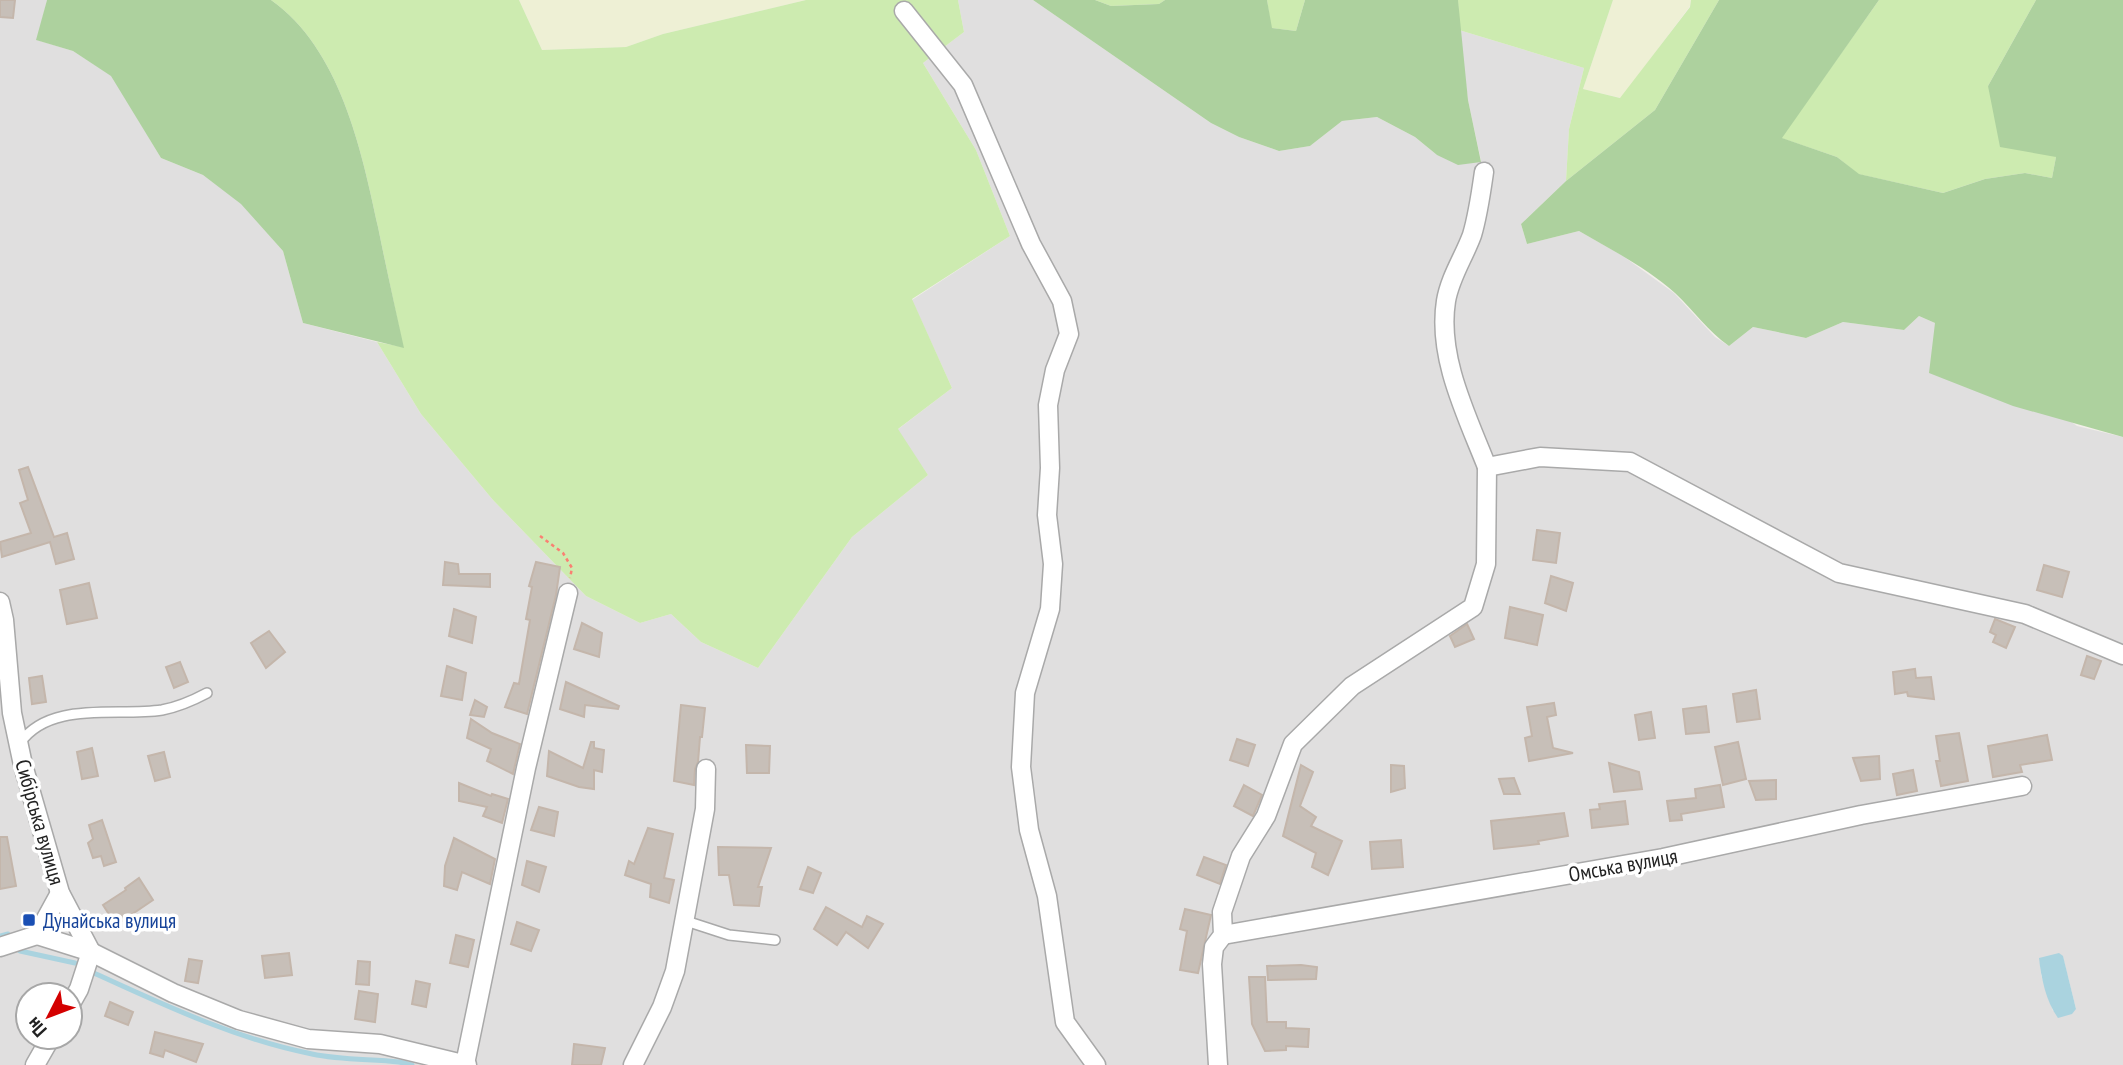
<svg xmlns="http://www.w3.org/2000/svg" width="2123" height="1065" viewBox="0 0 2123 1065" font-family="'PT Sans Narrow',sans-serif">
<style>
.residential{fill:#e0dfdf;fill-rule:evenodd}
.farmland{fill:#eef0d5}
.grass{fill:#cdebb0}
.forest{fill:#add19e}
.water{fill:#aad3df}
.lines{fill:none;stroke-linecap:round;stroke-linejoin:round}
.stream{stroke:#aad3df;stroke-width:5}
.building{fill:#c7bfb8;stroke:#c4b6ab;stroke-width:2}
.service-casing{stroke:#a9a9a9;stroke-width:12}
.minor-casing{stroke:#a9a9a9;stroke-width:21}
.path{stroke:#fa8072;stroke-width:2.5;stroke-dasharray:3.5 3.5;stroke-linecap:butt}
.service{stroke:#fff;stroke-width:9}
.minor{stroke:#fff;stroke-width:18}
.transit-dot{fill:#1a4fb4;stroke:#fff;stroke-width:2.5}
.labels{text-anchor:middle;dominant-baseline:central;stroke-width:7;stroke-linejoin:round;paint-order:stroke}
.street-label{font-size:21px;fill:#222;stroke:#fff}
.transit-label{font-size:21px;fill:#164399;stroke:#fff;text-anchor:start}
</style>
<rect width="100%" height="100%" fill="#f2efe9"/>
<path class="residential" d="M0,0H47L37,40L73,51L112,76L161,158L203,175L241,203L283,251L303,323L377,342L421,414L493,500L586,596L640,623L671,614L701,642L758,668L852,537L928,475L897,430L952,388L912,300L1010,236L976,150L923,63L964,32L958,0H1033L1211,123L1239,137L1279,151L1310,146L1342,121L1377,117L1415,137L1437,155L1481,161L1468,100L1459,30L1584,68L1569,129L1566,181L1521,224L1527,244L1579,231L1623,256L1674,293L1715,337L1729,346L1753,327L1806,338L1843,322L1904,330L1919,316L1935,323L2077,426L2123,437V1065H0ZM2063,957L2076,1009L2053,1011L2041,975L2040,958ZM28,995H70V1037H28Z"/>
<g class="farmland">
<path d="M519,0H806L663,34L626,47L542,50Z"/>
<path d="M1613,0H1691L1690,6L1621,98L1583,89Z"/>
</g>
<g class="grass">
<path d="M271,0H519L542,50L626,47L663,34L806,0H958L964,32L923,63L976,150L1010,236L912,299L952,388L898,429L928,475L852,537L758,668L701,642L671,614L640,623L586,596L493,500L421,414L377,342L403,347C395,307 386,267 378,227C361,148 340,49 271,0Z"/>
<path d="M1095,0H1165L1159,4L1111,6Z"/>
<path d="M1267,0H1305L1296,31L1271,28Z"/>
<path d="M1458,0H1613L1583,89L1620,98L1690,7L1691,0H1719L1655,110L1566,181L1569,129L1584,68L1459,30Z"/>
<path d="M1879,0H2036L1988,86L2056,157L2052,178L2025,173L1985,179L1943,193L1858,174L1837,157L1781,138Z"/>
</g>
<g class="forest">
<path d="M47,0H271C340,49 361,148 378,227C386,267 395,307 404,348L303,323L283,251L241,204L203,175L161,158L111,76L73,51L36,40Z"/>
<path d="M1033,0H1095L1111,6L1159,4L1165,0H1267L1272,28L1296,31L1305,0H1458L1468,100L1481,162L1458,165L1437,155L1415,137L1377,117L1342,121L1310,146L1279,151L1239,137L1211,123Z"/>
<path d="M1719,0H1879L1782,138L1837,157L1859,174L1943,193L1985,179L2025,173L2052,178L2056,157L2000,147L1988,86L2036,0H2123V437L2013,406L1929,373L1935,323L1919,316L1904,330L1843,322L1806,338L1753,327L1729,346C1708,331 1694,311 1675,293C1647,268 1612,250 1579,231L1527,244L1521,224L1566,181L1655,110Z"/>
</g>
<path class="water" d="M2059,953L2063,956L2076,1009L2072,1014L2058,1018C2046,1002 2041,977 2039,958Z"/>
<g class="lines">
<g class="stream">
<path d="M0,936L8,934"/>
<path d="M20,951L75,963"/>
<path d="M94,973C164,1005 236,1039 312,1054C340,1060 370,1059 399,1062L412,1065"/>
</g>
</g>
<g class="building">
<path d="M0,0H15L13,18L0,17Z"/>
<path d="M28,467L54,537L67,533L74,559L56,564L50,542L2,557L0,542L31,533L20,503L28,500L19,470Z"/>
<path d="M1537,530L1560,533L1556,563L1533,560Z"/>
<path d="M445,562L458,564L459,574H490V587L443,585Z"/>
<path d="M536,562L560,567L556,595L527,714L505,707L514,683L519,684L530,620L526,619L532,587L529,586Z"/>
<path d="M2044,565L2069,572L2062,597L2037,590Z"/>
<path d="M1551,576L1573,583L1566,611L1545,603Z"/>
<path d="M89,583L97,618L67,624L60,590Z"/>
<path d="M1510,607L1543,615L1537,645L1505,638Z"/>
<path d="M454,609L476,617L472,643L449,636Z"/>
<path d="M1995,619L2015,627L2006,648L1993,642L1996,635L1990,632Z"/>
<path d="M582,623L602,633L599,657L574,649Z"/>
<path d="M1467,624L1474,639L1455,647L1450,636Z"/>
<path d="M269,631L285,652L266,668L251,643Z"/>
<path d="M2087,656L2101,661L2094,679L2081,675Z"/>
<path d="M180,662L188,682L174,688L166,667Z"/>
<path d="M447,666L466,673L462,700L441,696Z"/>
<path d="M1915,669L1916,678L1931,677L1934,699L1908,696L1907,692L1895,694L1893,672Z"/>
<path d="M42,676L46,702L32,704L29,678Z"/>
<path d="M566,682L619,706L618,709L585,705L584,717L560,709Z"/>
<path d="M1756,690L1760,719L1737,722L1733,694Z"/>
<path d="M475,700L487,707L484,717L470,715Z"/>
<path d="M1554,703L1556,715L1547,717L1553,748L1573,753L1529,761L1525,738L1532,736L1527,707Z"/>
<path d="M681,705L705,708L702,737H700L698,762L695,769L694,785L674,781Z"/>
<path d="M1706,706L1709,732L1686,734L1683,709Z"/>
<path d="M1651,712L1655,738L1639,740L1635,715Z"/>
<path d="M471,719L492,733L520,744L513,774L487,761L491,749L467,738Z"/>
<path d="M1959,733L1968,781L1941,786L1936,761H1940L1936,736Z"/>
<path d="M2047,735L2052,760L2020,765L2022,772L1993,777L1988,746Z"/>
<path d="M1237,739L1255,745L1248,766L1230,760Z"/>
<path d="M591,742H594V748L604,750L602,772L594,770V789L579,787L547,776L549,751L583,768Z"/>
<path d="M1738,742L1746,779L1723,785L1715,747Z"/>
<path d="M746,745L770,746L769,773H747Z"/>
<path d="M92,748L98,776L82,779L77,752Z"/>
<path d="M164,752L170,777L155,781L148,756Z"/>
<path d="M1879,756L1880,779L1861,781L1853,758Z"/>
<path d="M1609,763L1639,772L1642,789L1614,792Z"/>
<path d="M1301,765L1313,772L1300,806L1316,817L1311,826L1342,841L1328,875L1312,867L1316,853L1283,836Z"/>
<path d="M1391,765L1404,766L1405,788L1391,792Z"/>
<path d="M1913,770L1917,791L1897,795L1893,774Z"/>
<path d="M1514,778L1520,794H1504L1499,779Z"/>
<path d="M1776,780V799L1756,800L1749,781Z"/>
<path d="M459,783L491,796L492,794L508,799L502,823L483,816L487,807L459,801Z"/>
<path d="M1244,785L1262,795L1253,816L1234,806Z"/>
<path d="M1720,785L1724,807L1681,814L1682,820L1670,821L1667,801L1696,798L1695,789Z"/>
<path d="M1625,801L1628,824L1592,828L1590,810L1600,809L1599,804Z"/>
<path d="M539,807L558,812L554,836L531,830Z"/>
<path d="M1564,813L1568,836L1538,841L1539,844L1494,849L1491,821Z"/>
<path d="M102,820L116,862L104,866L101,856L93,858L88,843L93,839L89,825Z"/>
<path d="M648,828L673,834L664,878L674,880L669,903L650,897L651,884L625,875L629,861L634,864Z"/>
<path d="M0,837H7L16,886L0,889Z"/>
<path d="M454,838L495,859L490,884L462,872L457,890L444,886L445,866Z"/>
<path d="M1401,840L1403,867L1372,869L1370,842Z"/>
<path d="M718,847L771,848L758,887H762L759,906L734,905L729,875H719Z"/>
<path d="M1204,857L1226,865L1220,884L1197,875Z"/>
<path d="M527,861L546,867L539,892L522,885Z"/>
<path d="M808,867L821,873L813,893L800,889Z"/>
<path d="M139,878L153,900L116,925L103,905L126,890L125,888Z"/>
<path d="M826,907L862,927L867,916L883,924L868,948L846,932L837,945L814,929Z"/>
<path d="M1185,909L1211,915L1198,973L1180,970L1187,931L1180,929Z"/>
<path d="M517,922L539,930L531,951L511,944Z"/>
<path d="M456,935L474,940L468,967L450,963Z"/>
<path d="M289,953L292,975L265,978L262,956Z"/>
<path d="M189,959L202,961L198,983L185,981Z"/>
<path d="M358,961L370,962L369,985L356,984Z"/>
<path d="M1301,965L1317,967L1316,979L1268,980L1267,966Z"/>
<path d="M1249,977H1265L1267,1022H1286V1028L1309,1029L1308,1047L1286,1046V1050L1265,1051L1252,1024Z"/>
<path d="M416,981L430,984L426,1007L412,1004Z"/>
<path d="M359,991L378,994L375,1022L355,1019Z"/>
<path d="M110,1002L133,1012L128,1025L105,1016Z"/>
<path d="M155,1032L203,1044L196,1062L165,1050L163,1057L150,1053Z"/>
<path d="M574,1044L605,1048L601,1065H572Z"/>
</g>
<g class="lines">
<defs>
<g id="service">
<path d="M20,743C50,700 117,717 162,710C178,707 192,701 207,693"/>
<path d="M686,921L729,935L775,940"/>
</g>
<g id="minor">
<path d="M904,11L963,85L1031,244L1062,301L1069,334L1055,370L1048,405L1050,468L1047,515L1053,564L1050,609L1025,693L1021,767L1029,830L1047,896L1065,1022L1096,1065"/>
<path d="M1484,172C1481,193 1478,215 1472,235C1464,257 1450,277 1446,301C1437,357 1467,416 1487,467"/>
<path d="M0,602L4,620L12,713L23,765L60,893L91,952L79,989L70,1005"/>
<path d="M37,935L91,952L173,993L239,1020L308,1039L380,1044L467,1065"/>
<path d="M1223,935L1663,858L1861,815L2022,786"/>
<path d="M0,947L37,935L60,893"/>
<path d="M465,1064L526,768L568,593"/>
<path d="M35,1065L51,1037"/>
<path d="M633,1065L662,1007L675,971L705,809L706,769"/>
<path d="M1218,1065L1212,964L1214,947L1223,935L1222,912L1241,856L1266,816L1293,744L1352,686L1473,607L1486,564L1487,467L1540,457L1630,462L1839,573L2025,614L2123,655"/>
</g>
</defs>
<use href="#service" class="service-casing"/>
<use href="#minor" class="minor-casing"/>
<path class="path" d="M540,536L563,553L572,568L570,578"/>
<use href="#service" class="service"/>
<use href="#minor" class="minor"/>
</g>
<rect class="transit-dot" x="22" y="913" width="14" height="14" rx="3.5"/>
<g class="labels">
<g class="street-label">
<text transform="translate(40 822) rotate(74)">Сибірська вулиця</text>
<text transform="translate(1623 865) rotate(-10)">Омська вулиця</text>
</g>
<g class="transit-label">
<text x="43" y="920">Дунайська вулиця</text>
</g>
</g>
<g transform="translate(49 1016) rotate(228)"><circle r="33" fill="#ffffff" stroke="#a7a7a7" stroke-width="2"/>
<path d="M0-5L12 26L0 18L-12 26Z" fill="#d40000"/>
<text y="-10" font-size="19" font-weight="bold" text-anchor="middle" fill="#222222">Пн</text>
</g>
</svg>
